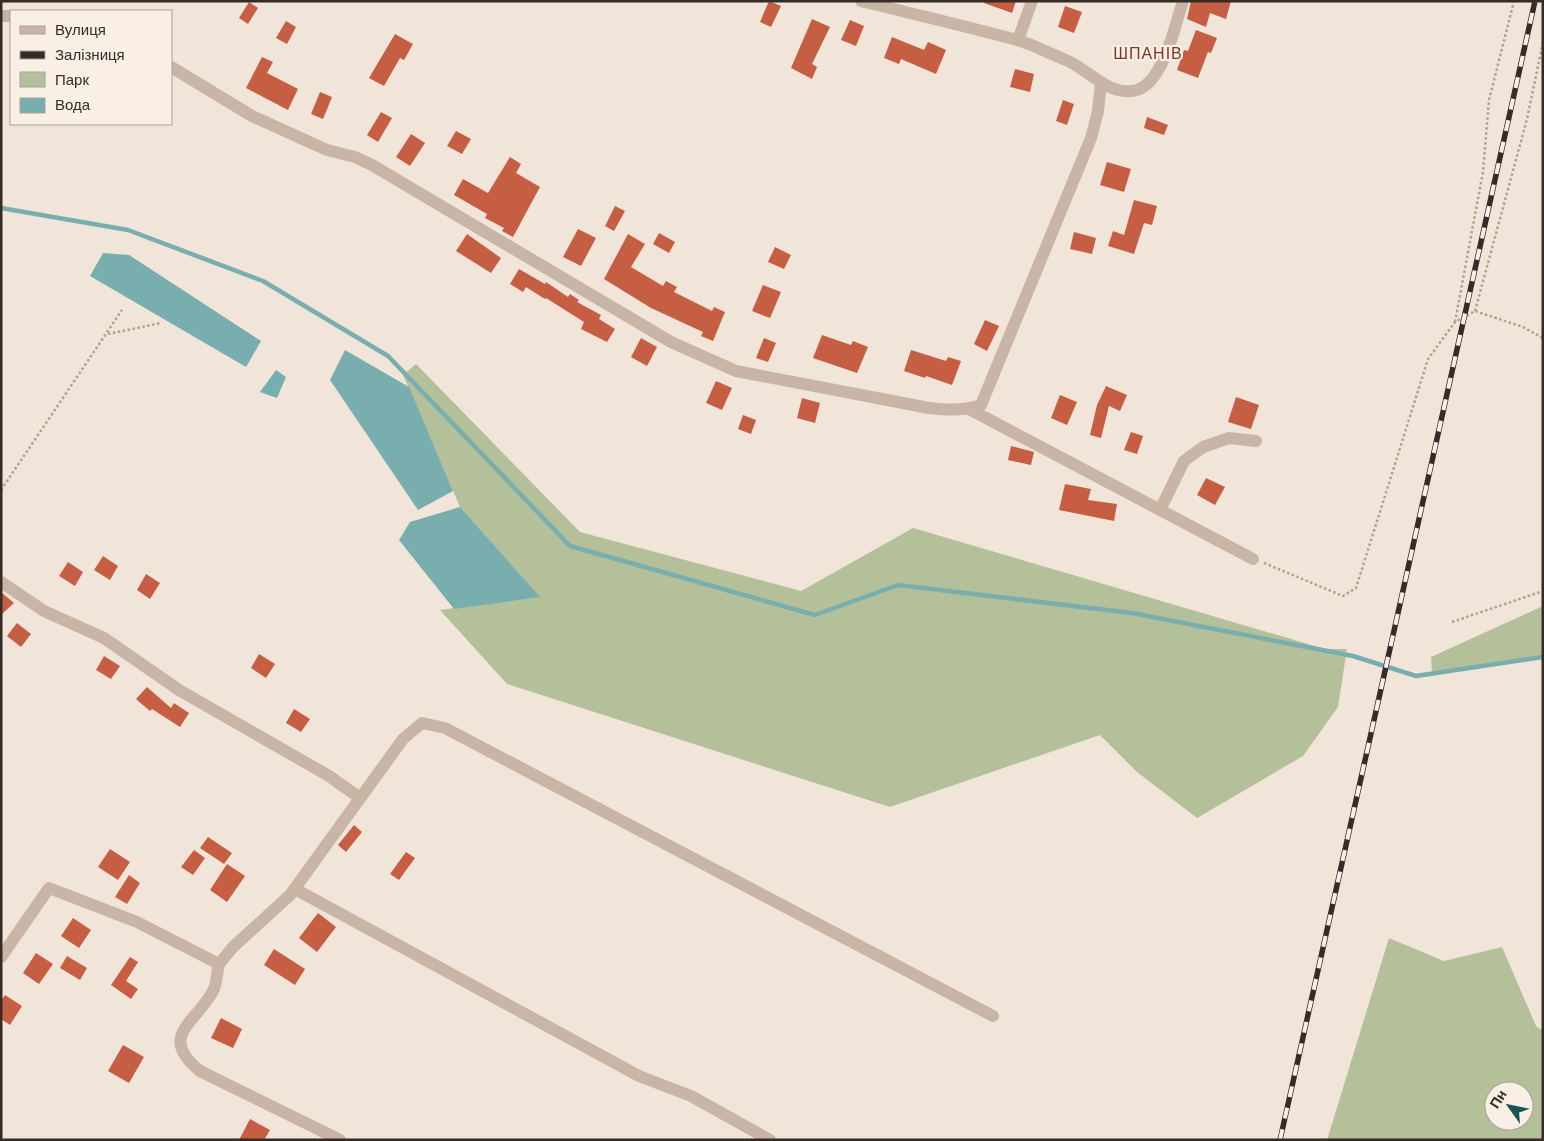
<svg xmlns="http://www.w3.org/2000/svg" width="1544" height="1141" viewBox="0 0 1544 1141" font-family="'Work Sans',sans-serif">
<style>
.green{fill:#b4c099;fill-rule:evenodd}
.water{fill:#78aeae}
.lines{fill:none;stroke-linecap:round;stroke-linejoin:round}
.stream{stroke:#78aeae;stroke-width:4.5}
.building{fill:#c65e43}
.path{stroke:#b59e90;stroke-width:2.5;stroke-dasharray:2.5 2.5;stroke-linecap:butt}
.minor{stroke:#c9b5a5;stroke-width:12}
.rail-casing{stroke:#352b27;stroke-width:5.5}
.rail{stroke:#f9efe5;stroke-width:4;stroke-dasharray:11;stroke-linecap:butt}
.labels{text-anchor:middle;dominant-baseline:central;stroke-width:4.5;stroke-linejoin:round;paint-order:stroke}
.quarter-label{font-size:16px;letter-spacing:1px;fill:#833420;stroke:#f9efe5}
</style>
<rect width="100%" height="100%" fill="#f1e5d9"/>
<g class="green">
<path d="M416,364L580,532L801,591L913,528L1325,649H1347L1338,707L1303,756L1197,818L1137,772L1100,735L890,807L507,684L440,610L539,597L460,507L403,375Z"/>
<path d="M1543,606V656L1432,673L1431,657Z"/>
<path d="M1389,938L1444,961L1502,947L1536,1026L1543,1031V1140H1327ZM1494,1091H1524V1121H1494Z"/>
</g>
<g class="water">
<path d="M103,253L129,255L261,341L246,367L90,276Z"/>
<path d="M345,350L409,387L453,491L418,510L330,380Z"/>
<path d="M276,370L286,377L277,398L260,392Z"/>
<path d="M460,507L540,597L454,609L399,540L410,522Z"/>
</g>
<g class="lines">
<path class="stream" d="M1,208L128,230L263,281L388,356L570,546L815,615L898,585L1132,613L1353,656L1416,676L1543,657"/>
</g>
<g class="building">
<path d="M769,1L781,6L771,27L760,22Z"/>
<path d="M984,1H1016L1012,13L984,3Z"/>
<path d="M1191,1H1231L1226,19L1210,13L1206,27L1187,19Z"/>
<path d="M249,2L258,8L248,24L239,18Z"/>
<path d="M1065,6L1082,12L1074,33L1058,27Z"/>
<path d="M812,19L830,27L812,64L817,67L812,79L791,68Z"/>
<path d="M850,20L864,26L856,46L841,40Z"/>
<path d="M286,21L296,27L287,44L276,38Z"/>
<path d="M1196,30L1217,38L1211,53L1208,52L1198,78L1177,70L1184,50L1188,51Z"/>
<path d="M395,34L413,44L404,60L400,58L384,86L369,78Z"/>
<path d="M892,37L924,50L928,42L946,50L936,74L901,59L899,64L884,58Z"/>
<path d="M262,57L273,62L267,73L298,89L288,110L246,88Z"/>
<path d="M1015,69L1034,74L1030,92L1010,87Z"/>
<path d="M320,92L332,97L323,119L311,114Z"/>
<path d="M1063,100L1074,104L1067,125L1056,121Z"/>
<path d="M381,112L392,118L378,142L367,135Z"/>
<path d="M1147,117L1168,125L1164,135L1144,128Z"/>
<path d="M456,131L471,139L462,154L447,146Z"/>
<path d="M411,134L425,143L410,166L396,157Z"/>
<path d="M510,157L521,164L516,173L540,187L513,237L502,231L504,228L485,218L487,214L454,195L463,179L488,193Z"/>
<path d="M1107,162L1131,169L1124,192L1100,185Z"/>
<path d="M1134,200L1157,206L1152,225L1144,223L1134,254L1108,246L1113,231L1124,235Z"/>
<path d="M615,206L625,211L614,231L605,226Z"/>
<path d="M578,229L596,238L581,266L563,257Z"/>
<path d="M1074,232L1096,238L1092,254L1070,249Z"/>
<path d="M659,233L675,242L669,253L653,244Z"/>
<path d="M467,234L501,258L491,273L456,251Z"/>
<path d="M628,234L645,244L631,267L663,286L666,281L677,287L674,292L712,311L714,307L725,312L713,341L701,336L703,332L651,308L604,279Z"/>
<path d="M775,247L791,255L784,269L768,262Z"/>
<path d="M519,269L545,284L546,282L568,297L570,294L579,300L577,302L601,315L599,319L615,329L607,342L581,329L584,322L546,298L545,299L526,287L523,292L510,284Z"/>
<path d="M763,285L781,292L770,318L752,311Z"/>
<path d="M985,320L999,326L987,351L974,344Z"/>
<path d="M822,335L851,345L853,341L868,347L857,373L813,358Z"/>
<path d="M641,338L657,347L647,366L631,357Z"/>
<path d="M764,338L776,343L768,362L756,358Z"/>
<path d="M911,350L946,361L948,357L961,361L952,385L926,376L925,378L904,371Z"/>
<path d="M716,381L732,388L722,410L706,403Z"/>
<path d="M1106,386L1127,395L1120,411L1109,406L1101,438L1090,435L1097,405Z"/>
<path d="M1060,395L1077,402L1067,425L1051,418Z"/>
<path d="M1236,397L1259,405L1251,429L1228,422Z"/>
<path d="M802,398L820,403L815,423L797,418Z"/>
<path d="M743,415L756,420L751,434L738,429Z"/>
<path d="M1131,432L1143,436L1137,454L1124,450Z"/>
<path d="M1011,446L1034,452L1031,465L1008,460Z"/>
<path d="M1206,478L1225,487L1215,505L1197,495Z"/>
<path d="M1065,484L1091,489L1088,500L1117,504L1114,521L1059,510Z"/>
<path d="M103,556L118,566L110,580L94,570Z"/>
<path d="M68,562L83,572L75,586L59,576Z"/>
<path d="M146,574L160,583L150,599L137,590Z"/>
<path d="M1,592L14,603L1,615Z"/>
<path d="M17,623L31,634L21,647L7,636Z"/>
<path d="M259,654L275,664L266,678L251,668Z"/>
<path d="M104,656L120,666L111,679L96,670Z"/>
<path d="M147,687L171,708L174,703L189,713L180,727L152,709L150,711L136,699Z"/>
<path d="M294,709L310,719L301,732L286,723Z"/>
<path d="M354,825L362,832L346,852L338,845Z"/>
<path d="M208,837L232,853L224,864L200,848Z"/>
<path d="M110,849L130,862L118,880L98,867Z"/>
<path d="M194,850L205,858L193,875L181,867Z"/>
<path d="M406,852L415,858L399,880L390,874Z"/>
<path d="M227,864L245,876L227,902L210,890Z"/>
<path d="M129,875L140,883L127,904L115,897Z"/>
<path d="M318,913L336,927L317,952L299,938Z"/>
<path d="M73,918L91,930L79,948L61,936Z"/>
<path d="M274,949L305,969L295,985L264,965Z"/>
<path d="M36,953L53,964L39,984L23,973Z"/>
<path d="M67,956L87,968L80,980L60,968Z"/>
<path d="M130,957L138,962L126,981L138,989L131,999L111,985Z"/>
<path d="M5,995L22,1006L10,1025L1,1019V1001Z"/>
<path d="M221,1018L242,1029L233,1048L211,1038Z"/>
<path d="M123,1045L144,1057L129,1083L108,1071Z"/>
<path d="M250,1119L270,1130L264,1140H239Z"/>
</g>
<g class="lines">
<g class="path">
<path d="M1475,311L1527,119L1543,42"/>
<path d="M1455,322L1483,172L1489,100L1514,1"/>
<path d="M108,334L161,323"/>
<path d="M1,490L122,310"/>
<path d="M1264,563L1343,596L1356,588L1428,359L1455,322L1475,311L1523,327L1543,338"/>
<path d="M1452,622L1543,591"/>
</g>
<g class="minor">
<path d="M861,1C913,14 965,26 1017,40C1033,44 1050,54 1066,60C1088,69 1110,98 1137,90C1164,81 1175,25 1183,1"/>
<path d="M1,16H11"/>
<path d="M1018,40L1032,1"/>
<path d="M171,67L252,116L327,150L355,157L372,165L671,342L736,371L929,408C947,410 964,411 981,405L1091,138L1098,111L1101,83"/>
<path d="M969,409L1253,559"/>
<path d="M1160,510L1184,461L1203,447L1229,438L1256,441"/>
<path d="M1,582L44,611L104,638L179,690L329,776L360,798"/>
<path d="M295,889L639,1076L691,1096L770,1140"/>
<path d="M1,957L49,888L137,922L219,964L233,947L290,895L403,739L422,723L445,728L993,1016"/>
<path d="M219,964C217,972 217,984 213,991C196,1023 157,1036 200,1071L340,1140"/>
</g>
<defs>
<path id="rail" d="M1280,1140L1535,1"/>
</defs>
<use href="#rail" class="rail-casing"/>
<use href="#rail" class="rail"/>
</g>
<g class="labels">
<g class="quarter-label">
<text x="1148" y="53">ШПАНІВ</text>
</g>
</g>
<rect width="1544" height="1141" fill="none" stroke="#352b27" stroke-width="5"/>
<rect x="10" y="10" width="162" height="115" fill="#f9efe5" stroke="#aba199"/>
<rect x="20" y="26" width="25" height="8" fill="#c9b5a5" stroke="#aba199"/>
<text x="55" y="35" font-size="15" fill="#352b27">Вулиця</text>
<rect x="20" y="51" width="25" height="8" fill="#352b27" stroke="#aba199"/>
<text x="55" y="60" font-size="15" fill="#352b27">Залізниця</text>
<rect x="20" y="72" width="25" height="15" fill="#b4c099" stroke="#aba199"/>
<text x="55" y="85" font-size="15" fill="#352b27">Парк</text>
<rect x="20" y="98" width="25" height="15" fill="#78aeae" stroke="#aba199"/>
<text x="55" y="110" font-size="15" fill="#352b27">Вода</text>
<g transform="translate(1509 1106) rotate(303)"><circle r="24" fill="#f9efe5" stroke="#aba199"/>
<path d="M0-4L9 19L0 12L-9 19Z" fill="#1c5456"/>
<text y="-8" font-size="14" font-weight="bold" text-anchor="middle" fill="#352b27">Пн</text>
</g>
</svg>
